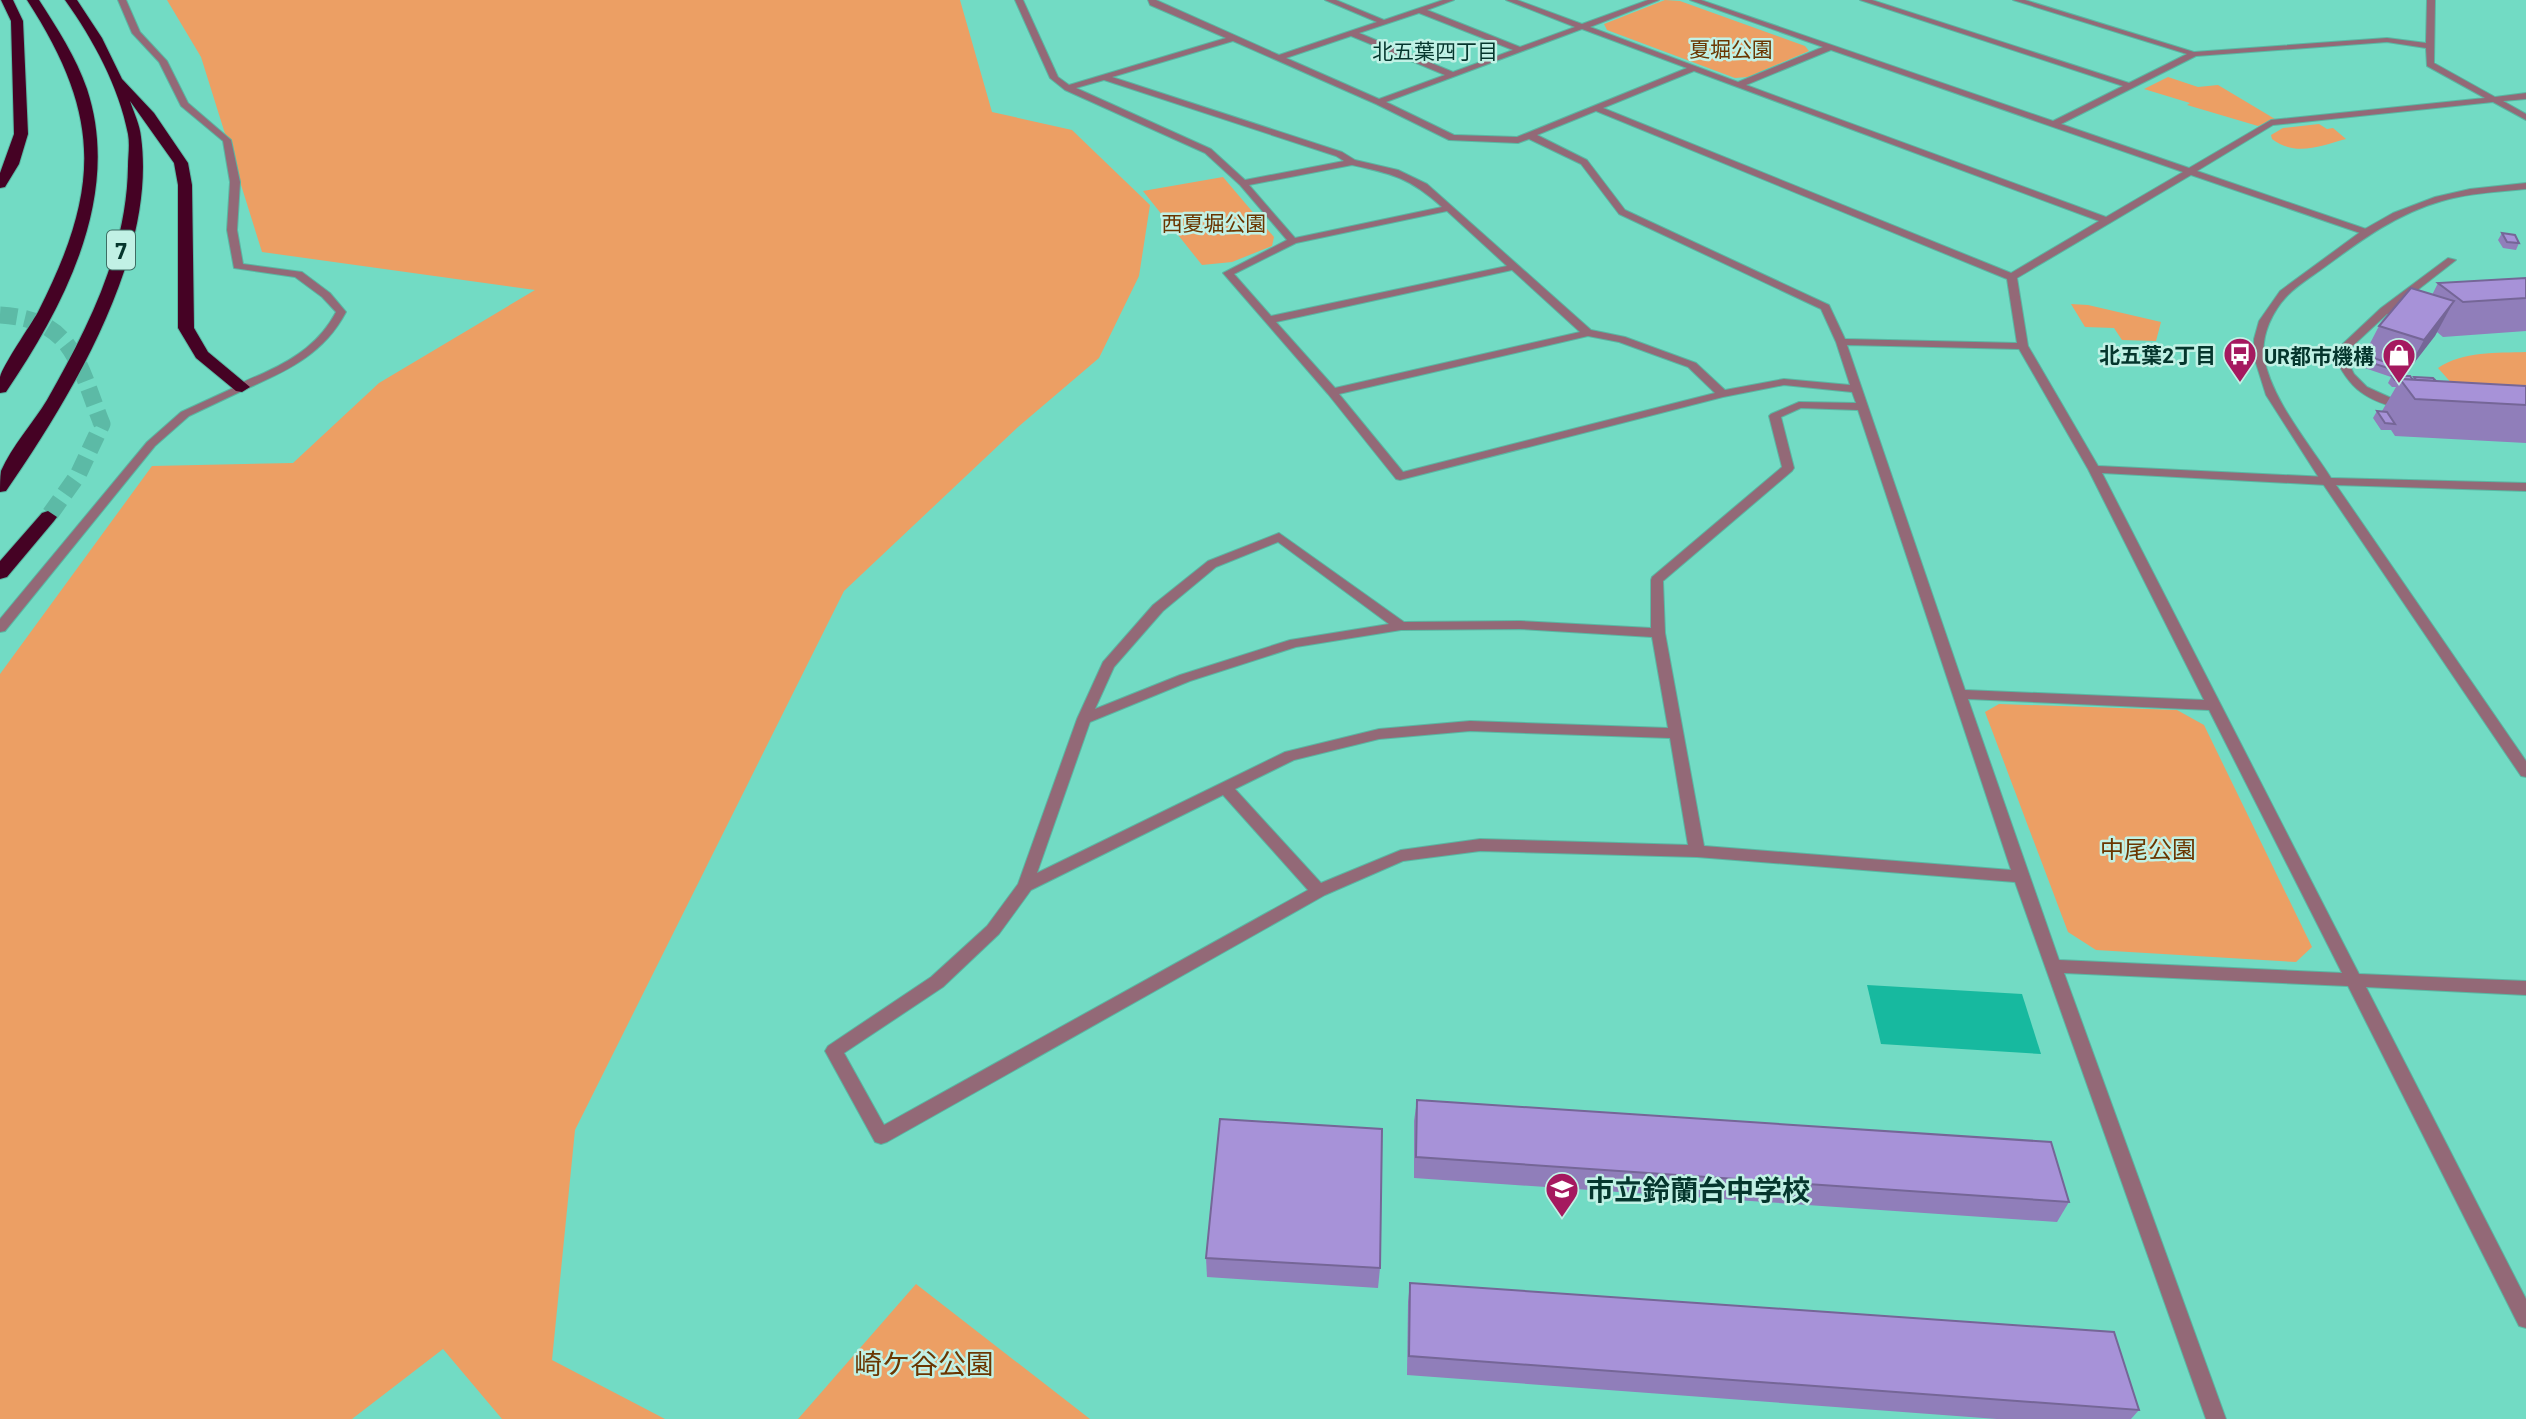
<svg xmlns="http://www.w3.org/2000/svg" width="2526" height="1419" viewBox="0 0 2526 1419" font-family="Barlow,'Noto Sans JP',sans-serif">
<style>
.green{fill:#ec9f64}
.water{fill:#17b99f}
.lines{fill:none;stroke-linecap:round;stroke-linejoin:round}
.motorway-tunnel{stroke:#5cbaa6;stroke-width:17;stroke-dasharray:17 8;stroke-linecap:butt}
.minor-casing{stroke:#5ab7a3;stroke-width:2}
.tertiary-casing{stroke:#5ab7a3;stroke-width:2}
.motorway-casing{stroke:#5ab7a3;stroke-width:2}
.minor{fill:#936977;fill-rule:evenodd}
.tertiary{fill:#936977;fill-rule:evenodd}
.motorway{fill:#450224;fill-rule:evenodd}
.wall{fill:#907eba}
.shaded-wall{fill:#756697}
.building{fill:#a792d8;stroke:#756697;stroke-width:2}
.labels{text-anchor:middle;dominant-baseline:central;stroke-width:5;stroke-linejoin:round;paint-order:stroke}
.far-park-label{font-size:21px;fill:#6a3601;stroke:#c1f1e5}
.far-neighbourhood-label{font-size:21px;fill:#05362d;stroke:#c1f1e5}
.far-poi-label{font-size:21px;font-weight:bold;fill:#05362d;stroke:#c1f1e5;text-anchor:end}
.shield{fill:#c1f1e5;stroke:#3d6e64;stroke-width:2}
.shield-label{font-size:23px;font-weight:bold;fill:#05362d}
.park-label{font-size:24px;fill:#6a3601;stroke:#c1f1e5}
.near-poi-label{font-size:28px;font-weight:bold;fill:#05362d;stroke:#c1f1e5;text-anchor:start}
.near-park-label{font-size:28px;fill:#6a3601;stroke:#c1f1e5}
</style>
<rect width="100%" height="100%" fill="#72dbc4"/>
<g class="green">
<path d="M167,0H960L992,112L1072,130L1150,205L1139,276L1099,358L1018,427L844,591L575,1130L552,1360L665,1419H502L443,1349L352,1419H0V674L152,466L293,463L379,383L535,290L262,252L201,57Z"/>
<path d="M1665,0L1680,1L1805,46L1809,51L1748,77L1735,78L1607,30L1604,24Z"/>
<path d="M2168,77L2198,87L2218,85L2275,119L2258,126L2187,105L2190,103L2144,89Z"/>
<path d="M2319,124L2327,129L2333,128L2346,139C2320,146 2296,157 2272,139L2271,135L2283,128Z"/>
<path d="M1223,177L1274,237L1272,246L1232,262L1202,265L1143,191Z"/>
<path d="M2071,304L2088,305L2161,322L2156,341L2122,340L2114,328L2085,327Z"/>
<path d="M2526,352V403L2462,395L2438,368C2463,351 2497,353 2526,352Z"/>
<path d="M1999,704L2177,710L2204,725L2312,947L2296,962L2096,950L2068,932L1985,712Z"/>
<path d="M916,1284L1090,1419H798Z"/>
</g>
<path class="water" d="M1867,985L2022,994L2041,1054L1881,1044Z"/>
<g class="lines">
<path class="motorway-tunnel" d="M0,315C74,319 78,364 102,424L78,475L48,517"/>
<defs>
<g id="minor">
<path d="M118,0H126L140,32L167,61L188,103L231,140L240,182L237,230L243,264L302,272L330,293L346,312C324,354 287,371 246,389L242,390L236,387C244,380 256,377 266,372C296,358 320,342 336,312L322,297L295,277L234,268L227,230L230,182L223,141L181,106L159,62L132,33Z"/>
<path d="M1015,0H1023L1058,77L1069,85L1226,38L1150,5L1148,0H1156L1279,55L1377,22L1325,0H1336L1384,20L1443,0H1454L1427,10L1520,47L1575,27L1506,0H1517L1582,24L1648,0H1659L1590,27L1738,82L1823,47L1690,0H1701L2053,121L2123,86L1860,0H1872L2129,83L2187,54L2013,0H2025L2194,52L2387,38L2426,43L2427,0H2435L2434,63L2495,97L2526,93V99L2503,101L2526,114V120L2493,102L2273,125L2197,171L2369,230V234H2363L2191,175L2017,278L2028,346L2098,466L2327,477L2333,481L2327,485L2102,473L2359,974L2526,981V995L2366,987L2526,1299V1328L2519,1326L2348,986L2064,973L2226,1419H2206L2015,882L1697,857L1480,851L1403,861L1325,895L887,1142L881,1144L875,1142L825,1051L828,1046L931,977L987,926L1018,884L1077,719L1103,662L1153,605L1208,561L1279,533L1404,622L1520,621L1651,628V580L1652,577L1782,467L1769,416L1771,414L1799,402L1856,403L1852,392L1784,385L1723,397L1400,480L1396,479L1328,394L1223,273L1287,240L1240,185L1205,153L1065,90L1050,78ZM1419,13L1513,50L1453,72L1359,33ZM1582,29L1687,68L1517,137L1454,135L1386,102ZM1351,36L1445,75L1379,99L1286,58ZM1233,41L1376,104L1449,140L1518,143L1529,139L1581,164L1619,214L1821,309L1836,342L1850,385L1784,379L1725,390L1696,363L1625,337L1591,330L1427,184L1398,170L1355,160L1342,152L1112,77ZM2387,42L2426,48L2427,66L2485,98L2271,120L2189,168L2061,124L2196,56ZM1831,50L2183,172L2106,217L1746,85ZM1694,71L2099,221L2011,273L1603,108ZM1104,80L1336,156L1344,161L1245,180L1211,149L1076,88ZM1596,111L2007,279L2017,343L1845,339L1829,305L1625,210L1587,160L1537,135ZM1352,165C1393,174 1410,178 1442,207L1295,238L1249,185ZM1447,211L1507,266L1271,316L1234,274L1296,243ZM1512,270L1580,332L1335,388L1276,322ZM1588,336L1619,342L1688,367L1715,393L1403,472L1339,394ZM1847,345L2019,349L2088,469L2204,700L1965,690ZM1801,408L1858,410L2011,870L1704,846L1665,633L1663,581L1792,471L1794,468L1781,417ZM1278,542L1389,624L1290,640L1180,675L1095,709L1114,667L1163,611L1216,567ZM1520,629L1652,637L1668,728L1470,721L1379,729L1285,752L1037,873L1090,722L1190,681L1296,647L1401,630ZM1968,699L2209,710L2342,973L2059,960ZM1470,731L1670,738L1688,845L1480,839L1401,850L1321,883L1235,789L1294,760L1379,739ZM1223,795L1308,890L884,1125L844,1053L943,987L999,934L1031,890Z"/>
<path d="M2448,258L2456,260L2397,306L2410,304L2415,307L2414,309L2387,314L2344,354L2354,374L2367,387L2411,407L2405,410C2367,401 2349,390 2333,353L2381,308Z"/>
</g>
<g id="tertiary">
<path d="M2526,183V189C2498,192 2469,193 2442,201C2396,214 2360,241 2322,269C2311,277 2298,285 2288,295C2273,310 2261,335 2264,357C2271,399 2308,442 2331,478L2526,483V491L2336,485L2526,761V777L2521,776L2321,481L2266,395L2254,357V339L2259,321L2280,291L2363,230L2393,213L2435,197L2470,189Z"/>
<path d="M242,384L246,385V389L189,416L155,446L5,631L0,632V619L147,442L181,412Z"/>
</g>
<g id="motorway">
<path d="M1,0H13L23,21L28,134L19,164L5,187L0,188V173L14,134L11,21Z"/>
<path d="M27,0H39C57,28 76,57 87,89C122,195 65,305 6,392L0,393C0,388 0,382 0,377C3,365 30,326 38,312C100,190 103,117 27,0Z"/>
<path d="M65,0H77L102,38L122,79L154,113L188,163L192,185L194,328L208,352L250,387L242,392L236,391L196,358L178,328V185L174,163L130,101C134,113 140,125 141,137C157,255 71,397 6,491L0,492C0,486 0,477 1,471C12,446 33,423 47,400C88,328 127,251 128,166C128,156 130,145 128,134C119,87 93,39 65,0Z"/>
<path d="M48,511L57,517L54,521L7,577L0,579V561L42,513Z"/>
</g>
</defs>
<use href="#minor" class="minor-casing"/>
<use href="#tertiary" class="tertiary-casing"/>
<use href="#motorway" class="motorway-casing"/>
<use href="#minor" class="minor"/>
<use href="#tertiary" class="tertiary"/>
<use href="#motorway" class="motorway"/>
</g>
<g class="wall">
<path d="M2502,233L2519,243L2516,250L2503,248L2498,240Z"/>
<path d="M2526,278V331L2443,337L2437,332L2404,376H2402L2413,379L2414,377L2436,381L2526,386V443L2395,436L2391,430H2381L2373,418L2377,411H2382L2396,387H2392L2388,383L2391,377L2353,364L2356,358L2364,355L2379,326L2432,295L2438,283Z"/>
<path d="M1417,1100L2069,1202L2057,1222L1414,1178V1121Z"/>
<path d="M1206,1258L1380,1268L1378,1288L1207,1277Z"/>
<path d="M1410,1283L2139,1410L2131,1419H1997L1407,1375L1408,1302Z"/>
</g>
<path class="shaded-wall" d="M2454,301L2435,336L2404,376L2424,340Z"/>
<g class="building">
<path d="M2502,233L2515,235L2519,243L2507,242Z"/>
<path d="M2526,278V298L2463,302L2438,283Z"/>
<path d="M2411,288L2454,301L2424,340L2379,326Z"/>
<path d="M2359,353L2406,369L2404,373L2356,358Z"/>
<path d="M2392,376H2410L2413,380L2400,379L2399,381L2395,380Z"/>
<path d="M2414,377L2433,378L2436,381L2416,380Z"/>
<path d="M2400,379L2526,386V405L2415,399Z"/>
<path d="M2377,411L2387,412L2395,424L2385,423Z"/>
<path d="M1417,1100L2051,1142L2069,1202L1416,1157Z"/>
<path d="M1220,1119L1382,1129L1380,1268L1206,1258Z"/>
<path d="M1410,1283L2114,1332L2139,1410L1409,1356Z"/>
</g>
<defs>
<symbol id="bus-pin" viewBox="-11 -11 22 30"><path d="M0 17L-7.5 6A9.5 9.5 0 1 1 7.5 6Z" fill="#a5195f" stroke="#c1f1e5"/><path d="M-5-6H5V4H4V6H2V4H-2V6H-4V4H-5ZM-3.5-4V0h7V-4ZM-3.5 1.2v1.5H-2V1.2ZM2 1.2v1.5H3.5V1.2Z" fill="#fff"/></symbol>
<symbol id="shop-pin" viewBox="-11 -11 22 30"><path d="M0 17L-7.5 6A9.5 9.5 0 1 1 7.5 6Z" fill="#a5195f" stroke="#c1f1e5"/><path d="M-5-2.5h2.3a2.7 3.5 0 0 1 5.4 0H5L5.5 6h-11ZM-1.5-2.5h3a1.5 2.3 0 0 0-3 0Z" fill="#fff"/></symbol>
<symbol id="school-pin" viewBox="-11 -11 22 30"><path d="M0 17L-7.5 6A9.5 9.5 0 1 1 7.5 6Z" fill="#a5195f" stroke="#c1f1e5"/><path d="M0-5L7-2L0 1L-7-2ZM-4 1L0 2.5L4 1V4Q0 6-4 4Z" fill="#fff"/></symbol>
</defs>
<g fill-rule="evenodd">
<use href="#bus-pin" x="2221" y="335" width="38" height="52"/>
<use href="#shop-pin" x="2380" y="336" width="38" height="52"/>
<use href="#school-pin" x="1543" y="1170" width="38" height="52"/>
</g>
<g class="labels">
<g class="far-park-label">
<text x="1731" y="48">夏堀公園</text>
<text x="1214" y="222">西夏堀公園</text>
</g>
<g class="far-neighbourhood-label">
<text x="1435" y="50">北五葉四丁目</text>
</g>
<g class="far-poi-label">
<text x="2216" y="354">北五葉2丁目</text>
<text x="2374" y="355">UR都市機構</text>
</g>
<rect class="shield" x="107" y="230.5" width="28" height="39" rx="5"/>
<g class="shield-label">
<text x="121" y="250">7</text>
</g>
<g class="park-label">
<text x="2148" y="848">中尾公園</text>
</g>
<g class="near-poi-label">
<text x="1586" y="1189">市立鈴蘭台中学校</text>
</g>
<g class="near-park-label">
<text x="924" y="1363">崎ケ谷公園</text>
</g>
</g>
</svg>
